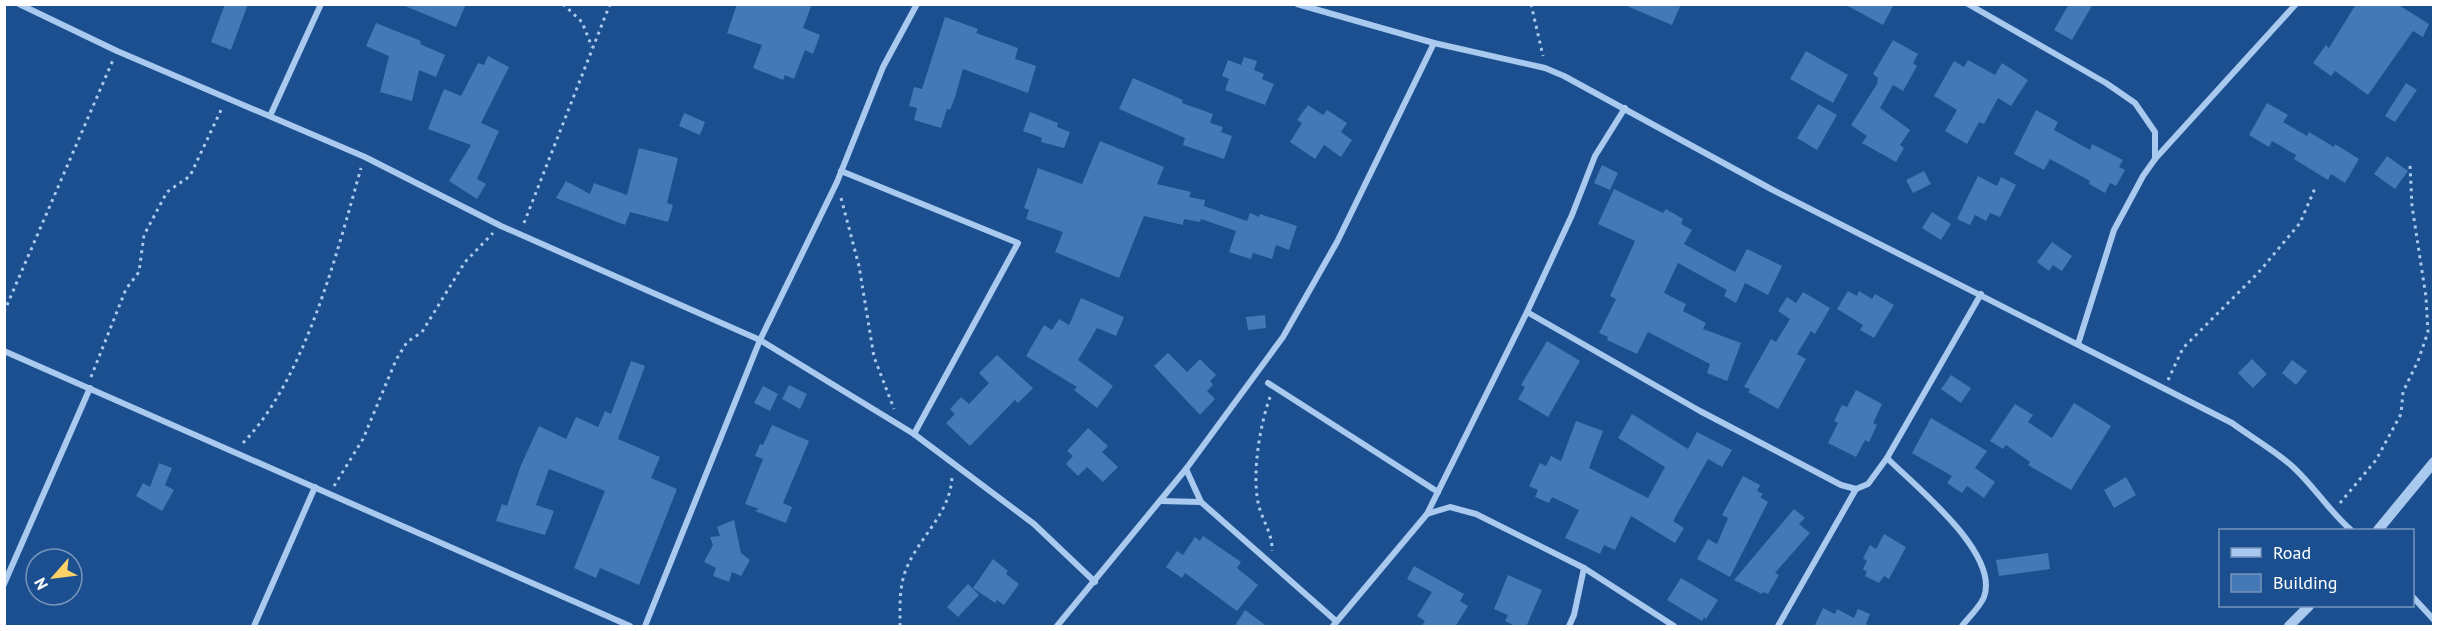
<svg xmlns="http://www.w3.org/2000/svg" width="2438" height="631" viewBox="0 0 2438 631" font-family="'PT Sans',sans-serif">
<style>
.building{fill:#4478b7}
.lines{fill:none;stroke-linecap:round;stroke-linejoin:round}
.path{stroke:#a9c9ee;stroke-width:3;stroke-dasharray:3 4.5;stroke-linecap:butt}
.minor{stroke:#a9c9ee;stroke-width:6}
.tertiary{stroke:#a9c9ee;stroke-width:10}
</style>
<rect width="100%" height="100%" fill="#1b4f8f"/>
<g class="building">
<path d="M225,4H248L231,50L211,42Z"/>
<path d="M400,4H466L456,27Z"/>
<path d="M737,4H812L803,28L820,35L813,54L805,50L794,79L785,75L783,80L753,68L762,45L727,33Z"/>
<path d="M1622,4H1681L1672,25Z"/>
<path d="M1844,4H1894L1883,25Z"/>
<path d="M2069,4H2093L2072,40L2054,30Z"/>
<path d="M2356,4H2397L2429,24L2423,37L2413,31L2368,95L2335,71L2331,76L2313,63L2326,45L2329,48Z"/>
<path d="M945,17L978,29L976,33L1018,48L1015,59L1036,66L1028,93L963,69L955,97L950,110L947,109L941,128L914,120L917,108L909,106L914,87L922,89Z"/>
<path d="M376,23L421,41L420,44L445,55L436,77L419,70L412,101L380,92L389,56L366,46Z"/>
<path d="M1893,40L1918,54L1913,63L1917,66L1903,91L1893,85L1880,108L1910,130L1900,145L1904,148L1896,162L1862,143L1867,136L1851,125L1877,84L1878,78L1873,74Z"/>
<path d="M1806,51L1848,75L1833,103L1790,79Z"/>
<path d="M488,56L509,67L481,123L499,131L477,179L486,184L477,199L449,181L471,145L428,129L444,89L461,96L478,63L484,65Z"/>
<path d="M1244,57L1257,61L1254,70L1264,74L1262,79L1274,84L1265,105L1225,90L1229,79L1222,76L1228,60L1241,65Z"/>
<path d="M1968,60L1995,75L2002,63L2028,80L2011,106L1998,98L1984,124L1979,122L1967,144L1945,131L1957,110L1934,96L1954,61L1964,67Z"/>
<path d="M1133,78L1183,100L1182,103L1213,114L1210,123L1223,127L1221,132L1232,136L1224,159L1183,145L1185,138L1119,109Z"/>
<path d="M2406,83L2417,90L2395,122L2385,116Z"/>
<path d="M2267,103L2288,115L2283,122L2307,136L2309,132L2334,147L2335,144L2359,159L2345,183L2331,174L2328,180L2294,159L2296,155L2272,141L2269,147L2249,135Z"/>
<path d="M1818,104L1837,115L1817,150L1797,138Z"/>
<path d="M1308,105L1323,115L1327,110L1347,123L1341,132L1352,140L1341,157L1324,145L1315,159L1290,142L1302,123L1297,120Z"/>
<path d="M2036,110L2058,122L2054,130L2090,150L2092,144L2123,160L2119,167L2125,170L2116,186L2110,183L2105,193L2089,184L2090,181L2050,159L2044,170L2014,154Z"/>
<path d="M1030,112L1058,123L1057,127L1070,132L1064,148L1041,142L1042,138L1023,131Z"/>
<path d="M684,113L705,122L700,135L679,126Z"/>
<path d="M1100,141L1164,167L1157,184L1191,192L1189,197L1205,200L1204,206L1247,221L1250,213L1259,217L1260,214L1297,226L1289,250L1276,245L1272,259L1253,253L1251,259L1229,252L1236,231L1201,219L1200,222L1184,219L1183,225L1144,216L1119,278L1055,252L1063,232L1026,219L1029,210L1024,208L1038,168L1082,184Z"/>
<path d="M639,148L678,158L667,203L673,205L668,222L630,212L625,225L556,198L566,181L590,194L594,183L627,195Z"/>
<path d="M2387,156L2408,171L2395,189L2374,174Z"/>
<path d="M1602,165L1618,173L1610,190L1594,183Z"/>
<path d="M1924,171L1931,184L1913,193L1906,180Z"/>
<path d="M1978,176L1997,186L2001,177L2016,185L2000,217L1990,213L1986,221L1975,215L1970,225L1957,219Z"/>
<path d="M1614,189L1663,213L1666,209L1683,219L1681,224L1692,230L1684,244L1735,272L1747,249L1782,266L1768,295L1745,283L1736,303L1724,296L1727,290L1678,263L1664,293L1686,304L1683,311L1706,323L1703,329L1741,343L1727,381L1707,373L1710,364L1648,332L1637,354L1607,340L1608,337L1599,333L1616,299L1610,296L1635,241L1598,224Z"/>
<path d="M1932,212L1951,224L1941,240L1922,228Z"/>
<path d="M2052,242L2072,256L2062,271L2053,265L2049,271L2037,262Z"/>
<path d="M1848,291L1857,296L1859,291L1872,299L1875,294L1894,305L1874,338L1860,330L1863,325L1837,309Z"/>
<path d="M1803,292L1830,308L1815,334L1811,331L1797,354L1806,359L1778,409L1748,392L1750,389L1744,387L1771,339L1776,342L1790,319L1778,311L1787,297L1796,303Z"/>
<path d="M1081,298L1124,317L1116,336L1097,328L1078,360L1113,386L1097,408L1074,390L1077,387L1026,356L1044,325L1052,330L1059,319L1069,325Z"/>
<path d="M1265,315L1266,328L1248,330L1246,317Z"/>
<path d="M1547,341L1580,361L1548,417L1518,399L1525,387L1521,385Z"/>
<path d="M1168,353L1187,372L1200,359L1216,375L1210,381L1213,385L1207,391L1215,399L1200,415L1154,366Z"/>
<path d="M997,355L1033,388L1018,403L1015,400L970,446L946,423L955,414L950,409L961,397L969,404L989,383L979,373Z"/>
<path d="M2252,359L2267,374L2253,388L2238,373Z"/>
<path d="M2292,360L2307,371L2296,385L2282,373Z"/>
<path d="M631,361L645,366L618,439L660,457L651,478L677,489L639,585L600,568L596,578L574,568L605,491L549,469L536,505L554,511L545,535L496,521L502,504L507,506L521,465L539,426L566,439L576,417L598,427L605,411L611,414Z"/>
<path d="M1951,375L1971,388L1961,403L1941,389Z"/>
<path d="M789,385L807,394L800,409L782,399Z"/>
<path d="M763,386L778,394L770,411L754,403Z"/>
<path d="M1856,390L1882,404L1873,423L1877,425L1869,442L1865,440L1856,457L1828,443L1838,423L1834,421L1842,405L1847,407Z"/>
<path d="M2074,403L2111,426L2071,490L2028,465L2030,462L2006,445L2003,449L1990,441L2015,404L2033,415L2028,422L2052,438Z"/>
<path d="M1632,414L1688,449L1697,432L1732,450L1722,467L1708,459L1673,521L1684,528L1675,543L1631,516L1615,550L1604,545L1600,554L1565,538L1579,510L1552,497L1549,503L1535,497L1538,490L1529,486L1540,463L1546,466L1551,456L1561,461L1576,421L1603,431L1589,468L1648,498L1665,467L1618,438Z"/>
<path d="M1931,418L1987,451L1975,468L1995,482L1984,498L1967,486L1962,493L1947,483L1952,476L1912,453Z"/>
<path d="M772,425L809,441L783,503L792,507L786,523L755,511L759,509L745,504L763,459L755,456L760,444L763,445Z"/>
<path d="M1088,428L1108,446L1102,452L1118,467L1103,482L1087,467L1078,476L1066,464L1073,456L1067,451Z"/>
<path d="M159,463L172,468L165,485L174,490L162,511L136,496L143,483L150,487Z"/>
<path d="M1743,476L1760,485L1757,491L1763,494L1760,497L1768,502L1730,577L1697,559L1708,539L1717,544L1728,518L1722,515Z"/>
<path d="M2126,477L2136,495L2114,508L2104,490Z"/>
<path d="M1794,509L1805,518L1799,524L1810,533L1775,573L1779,575L1768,594L1763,592L1762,594L1734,580Z"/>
<path d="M734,520L741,553L750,560L741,576L732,572L729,582L713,576L716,568L704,562L713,545L710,537L720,536L717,527Z"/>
<path d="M1884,534L1906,547L1889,579L1884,576L1879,583L1865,576L1867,572L1863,569L1867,561L1863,558L1870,545L1876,549Z"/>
<path d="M1203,536L1241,562L1237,568L1258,585L1237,611L1185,573L1182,578L1166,567L1177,551L1183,555L1195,537L1200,541Z"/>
<path d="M2048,553L2050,569L1999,576L1996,560Z"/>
<path d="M993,559L1008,571L1006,574L1019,584L1004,605L997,600L995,603L973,588Z"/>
<path d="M1414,566L1464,594L1460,601L1468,606L1455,627H1421L1425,621L1417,616L1432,592L1407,579Z"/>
<path d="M1508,575L1542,590L1526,627H1517L1505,621L1508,615L1494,609Z"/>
<path d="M1681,578L1718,600L1706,619L1704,617L1702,621L1667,600Z"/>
<path d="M968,584L979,595L958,617L947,607Z"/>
<path d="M1823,608L1835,614L1837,609L1854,618L1858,609L1870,614L1866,624L1872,627H1814Z"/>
<path d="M1245,610L1268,627H1234Z"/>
</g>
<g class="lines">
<g class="path">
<path d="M563,4L582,22L592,47"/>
<path d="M1531,4L1543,56"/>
<path d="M841,198L859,266L874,357L894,409"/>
<path d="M524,223L610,4"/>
<path d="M4,312L113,60"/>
<path d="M91,377L126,289L139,272L144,235L167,192L190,176L222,108"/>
<path d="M2168,380L2183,348L2258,273L2300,223L2316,186"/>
<path d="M1270,397C1260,425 1252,472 1258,502C1261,519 1273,533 1272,551"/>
<path d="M243,443C305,379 337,253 361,168"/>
<path d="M334,486L363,439L396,360L407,342L422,332L465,262L493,233"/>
<path d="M2340,503L2376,460L2401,414L2403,392L2418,361L2428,332L2426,297L2412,206L2410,165"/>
<path d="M900,626C900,606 899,585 907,567C921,535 951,512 952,476"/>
</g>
<g class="minor">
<path d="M19,4L117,51L365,157L501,226L760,340L914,434L1034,524L1095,582"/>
<path d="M1297,4L1434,43L1545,68L1564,76L1771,189L2232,423C2251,437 2274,450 2292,466C2314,486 2329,511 2351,530"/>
<path d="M1968,4L2106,83L2135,103L2155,132V159L2143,176L2114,230L2078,344"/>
<path d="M270,116L321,4"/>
<path d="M2155,159L2296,4"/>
<path d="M841,171L1018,243L914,434"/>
<path d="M1527,312L1700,411L1841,485L1856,489L1868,484L1887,458L1981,294"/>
<path d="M4,351L630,626"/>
<path d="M1268,383L1438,492"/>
<path d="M1887,458C1915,486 2000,553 1984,597C1980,607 1968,618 1962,626"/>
<path d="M1186,469L1201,502L1336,621"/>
<path d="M1160,501L1201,502"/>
<path d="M1427,514L1527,312L1572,215L1595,156L1625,108"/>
<path d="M4,584L90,388"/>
<path d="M2412,596L2434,620"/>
<path d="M254,626L315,487"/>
<path d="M645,626L760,340L837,182L883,67L917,4"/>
<path d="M1057,626L1186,469L1283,337L1337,242L1434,43"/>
<path d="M1333,626L1427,514L1450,507L1476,514L1584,568L1674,626"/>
<path d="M1569,626L1574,615L1584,568"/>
<path d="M1778,626L1856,489"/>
</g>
<g class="tertiary">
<path d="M2378,530L2434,462"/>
<path d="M2289,626L2309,606"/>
</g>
</g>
<rect width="2438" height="631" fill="none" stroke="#ffffff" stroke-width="12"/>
<rect x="2219" y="529" width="195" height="78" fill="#1b4f8f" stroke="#7695bc" stroke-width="1.5"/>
<rect x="2231" y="548" width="30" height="9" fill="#a9c9ee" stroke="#7695bc" stroke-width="1.5"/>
<text x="2273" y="559" font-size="18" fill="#ffffff">Road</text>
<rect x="2231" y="574" width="30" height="18" fill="#4478b7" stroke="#7695bc" stroke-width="1.5"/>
<text x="2273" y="589" font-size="18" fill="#ffffff">Building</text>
<g transform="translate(54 577) rotate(242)"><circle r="28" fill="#1b4f8f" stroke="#7695bc" stroke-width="1.5"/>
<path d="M0-4.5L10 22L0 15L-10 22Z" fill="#ffd166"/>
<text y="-9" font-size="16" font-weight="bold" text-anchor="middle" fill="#ffffff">N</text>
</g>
</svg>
